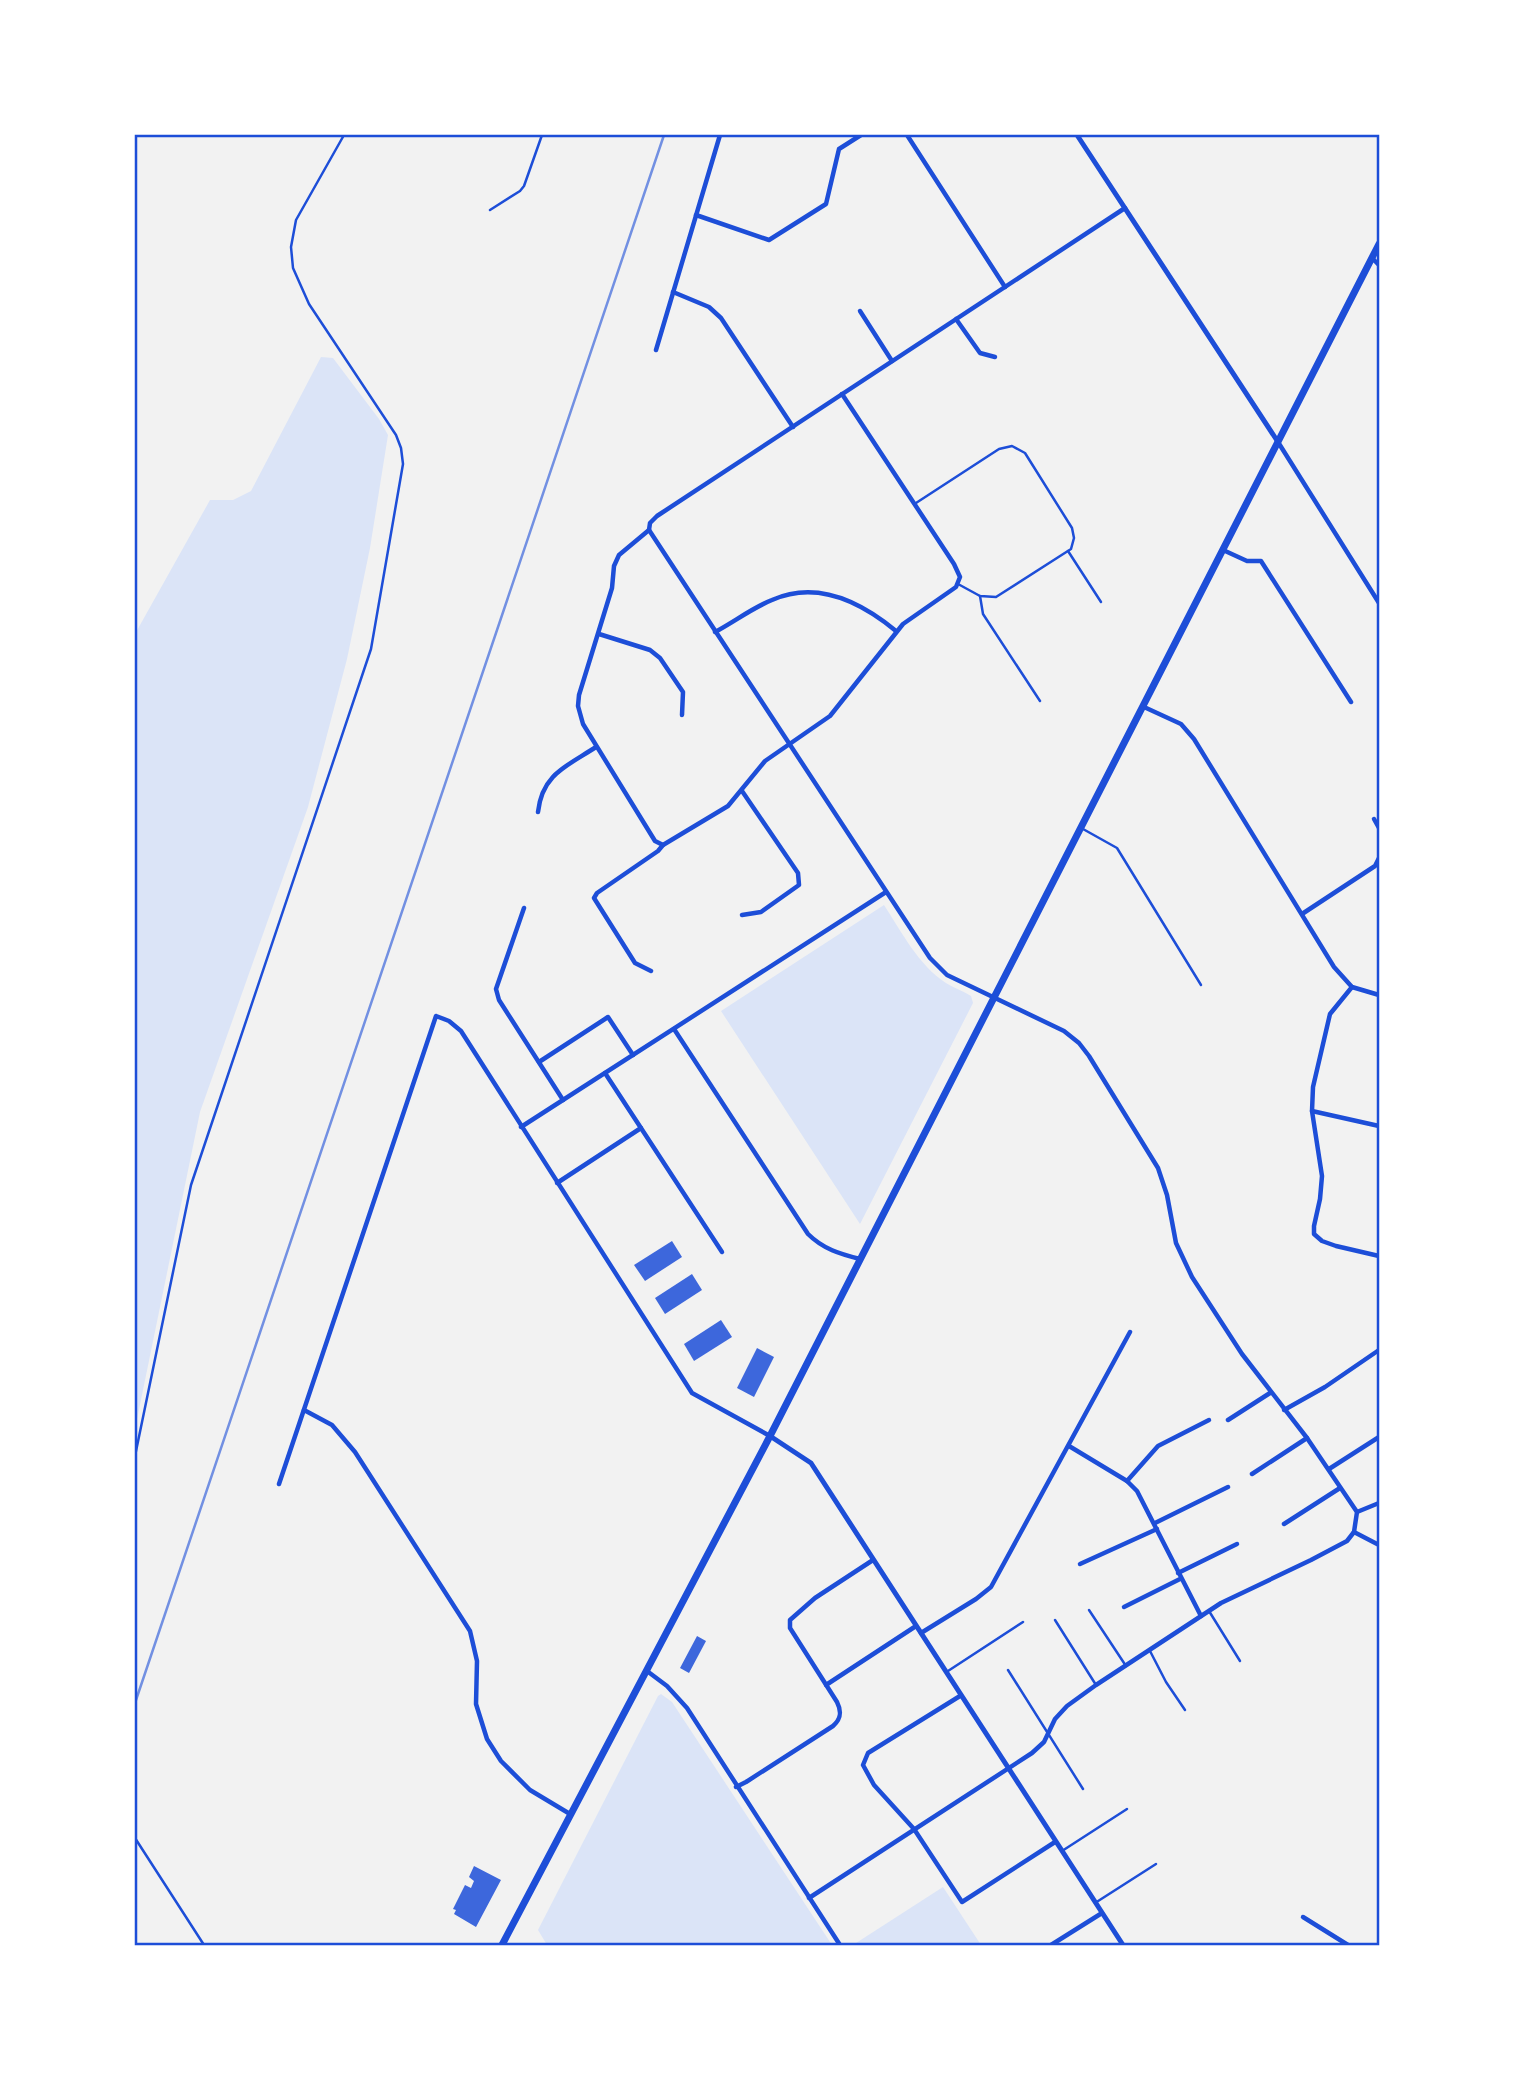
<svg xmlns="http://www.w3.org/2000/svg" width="1514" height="2080" viewBox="0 0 1514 2080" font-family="Roboto,sans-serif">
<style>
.green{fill:#dbe4f7}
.building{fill:#3d67dc}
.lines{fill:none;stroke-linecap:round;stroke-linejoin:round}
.service{stroke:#1d4ed8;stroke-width:2.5}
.minor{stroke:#1d4ed8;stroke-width:4.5}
.tertiary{stroke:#1d4ed8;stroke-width:5}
.primary{stroke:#1d4ed8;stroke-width:7}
.rail{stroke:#7290e2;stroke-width:2.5}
.neatline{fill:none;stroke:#1d4ed8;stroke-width:2.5}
</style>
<rect width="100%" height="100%" fill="#f2f2f2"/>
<g class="green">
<path d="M321,357L333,358L379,419L388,435L370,548L347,659L308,807L200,1112L135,1429V634L210,500H233L251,491Z"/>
<path d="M884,905C901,931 919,966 946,983C954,988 963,991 971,996L973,1003L860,1224L721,1011Z"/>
<path d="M661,1694L672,1702L832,1945H547L538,1930L658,1696Z"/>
<path d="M943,1887L981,1945H853Z"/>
</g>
<g class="building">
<path d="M672,1241L682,1257L645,1281L634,1265Z"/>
<path d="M692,1274L702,1290L665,1314L655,1298Z"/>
<path d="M721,1320L732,1337L694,1361L684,1344Z"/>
<path d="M757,1348L774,1357L754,1397L737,1388Z"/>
<path d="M697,1636L706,1641L689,1673L680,1668Z"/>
<path d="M474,1866L501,1880L476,1927L454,1914L456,1910L453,1909L465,1885L471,1888L474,1881L469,1877Z"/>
</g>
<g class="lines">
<g class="service">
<path d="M490,210L520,191L524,186L542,135"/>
<path d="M916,503L999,449L1012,446L1025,453L1072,528L1074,538L1071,549L996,597L980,596L958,584"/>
<path d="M1068,551L1101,602"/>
<path d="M980,596L983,614L1040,701"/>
<path d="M1083,829L1117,848L1201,985"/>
<path d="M135,1456L191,1185L371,649L403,464L401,448L396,435L309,304L293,268L291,247L296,220L344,135"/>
<path d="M1089,1610L1126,1666"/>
<path d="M1209,1611L1240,1661"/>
<path d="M1055,1620L1096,1685"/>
<path d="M1150,1651L1166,1682L1185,1710"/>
<path d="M1008,1670L1083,1789"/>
<path d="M948,1671L1023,1622"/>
<path d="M135,1838L204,1945"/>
<path d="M1062,1851L1127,1809"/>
<path d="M1095,1903L1156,1864"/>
</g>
<g class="minor">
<path d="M907,135L1005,287"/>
<path d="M696,215L769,240L826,204L839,149L861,135"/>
<path d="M1372,258L1379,265"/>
<path d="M673,292L709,307L721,318L793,427"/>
<path d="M860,311L892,361"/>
<path d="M956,319L980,353L995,357"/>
<path d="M656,350L720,135"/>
<path d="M1278,442L1379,603"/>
<path d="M649,530L930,958L947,975L1064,1031L1079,1043L1089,1056L1158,1168L1167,1195L1176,1243L1192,1277L1242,1354L1307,1438L1357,1512L1354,1532"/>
<path d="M1223,550L1247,561H1261L1351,702"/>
<path d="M715,632C734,622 752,608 772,600C817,580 861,602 896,631"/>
<path d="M599,634L650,650L660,658L683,692L682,715"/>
<path d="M1144,707L1181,724L1194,739L1334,967L1352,987L1379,995"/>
<path d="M538,812C542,774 567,766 596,747"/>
<path d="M1374,819L1379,828"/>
<path d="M663,845L655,841L583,724L578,706L579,695L612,588L614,566L619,555L649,530L650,523L657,516L1125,208"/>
<path d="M524,908L496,989L499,1000L563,1100"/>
<path d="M1302,914L1375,866L1379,858"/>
<path d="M742,915L761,912L799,885L798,873L742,791"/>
<path d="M651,971L635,963L594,898L597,893L658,851L663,845L728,806L765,761L830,716L903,624L956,587L960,577L954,564L842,394"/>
<path d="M1352,987L1330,1014L1313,1087L1312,1111L1322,1176L1320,1199L1314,1226V1234L1322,1241L1336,1246L1379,1256"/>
<path d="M674,1029L808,1234C823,1249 840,1254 860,1259"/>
<path d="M539,1062L608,1017L633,1055"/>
<path d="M605,1073L722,1252"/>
<path d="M1312,1111L1379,1126"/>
<path d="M521,1127L886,892"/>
<path d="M557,1183L641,1128"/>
<path d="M304,1410L332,1425L355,1452L470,1631L477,1661L476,1704L487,1739L501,1761L530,1790L570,1814"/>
<path d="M1284,1410L1325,1387L1379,1350"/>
<path d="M1228,1420L1270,1393"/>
<path d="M1069,1446L1127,1481L1137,1491L1201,1616"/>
<path d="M1329,1469L1379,1437"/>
<path d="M1252,1474L1307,1438"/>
<path d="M1127,1481L1158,1446L1209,1420"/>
<path d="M279,1484L436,1016L449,1021L461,1031L692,1393L770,1436"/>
<path d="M1357,1512L1379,1503"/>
<path d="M1155,1523L1228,1487"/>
<path d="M1284,1524L1340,1488"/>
<path d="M1354,1532L1379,1545"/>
<path d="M1080,1564L1157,1529"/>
<path d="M1178,1573L1237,1544"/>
<path d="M1124,1607L1180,1579"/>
<path d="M921,1633L976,1599L991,1587L1130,1332"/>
<path d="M647,1671L667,1686L687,1708L840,1945"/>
<path d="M826,1685L916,1626"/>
<path d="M960,1696L868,1753L863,1765L874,1785L914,1829L962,1902L1055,1842"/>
<path d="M736,1787L746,1782L833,1726C841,1719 842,1712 837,1702L790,1628V1620L815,1598L873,1560"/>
<path d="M809,1898L1032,1753L1044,1742L1055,1719L1067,1706L1096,1685L1221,1603L1311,1560L1347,1541L1354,1532"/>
<path d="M1303,1917L1348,1945"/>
<path d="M1051,1945L1102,1913"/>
</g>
<g class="tertiary">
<path d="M1077,135L1278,442"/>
<path d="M770,1436L811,1463L1123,1945"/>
</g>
<path class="primary" d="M502,1945L770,1436L1379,244"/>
<path class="rail" d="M135,1703L664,135"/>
</g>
<rect width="1514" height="2080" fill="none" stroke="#ffffff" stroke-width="273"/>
<rect x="136" y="136" width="1242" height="1808" class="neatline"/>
</svg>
